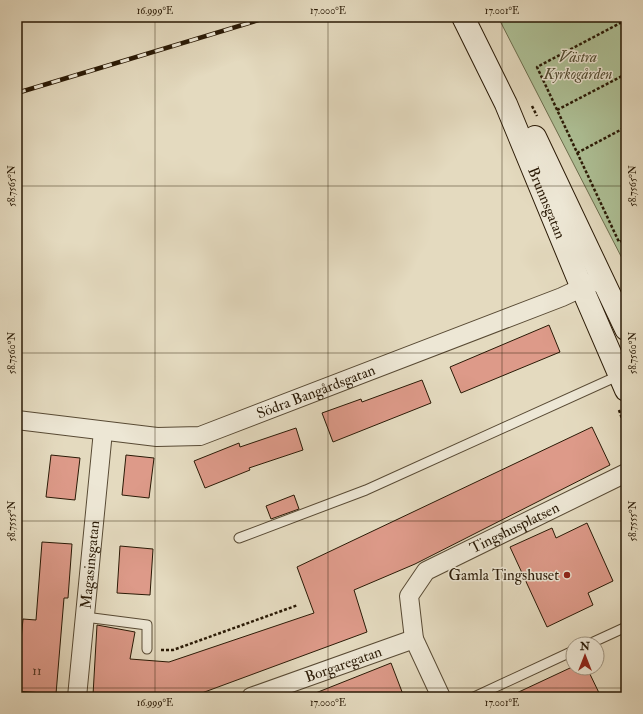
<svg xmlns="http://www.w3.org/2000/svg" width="643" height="714" viewBox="0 0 643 714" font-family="'IM FELL Double Pica',serif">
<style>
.green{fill:#aec197;stroke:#6c6e4e}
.building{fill:#dd9a89;stroke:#2a1a06}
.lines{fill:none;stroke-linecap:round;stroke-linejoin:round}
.lane-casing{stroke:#584a34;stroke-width:11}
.street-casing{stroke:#584a34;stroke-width:20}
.secondary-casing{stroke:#2a1a06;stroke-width:24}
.path{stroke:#2a1a06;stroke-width:2.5;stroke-dasharray:3 2;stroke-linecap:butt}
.lane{stroke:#ede7d5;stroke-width:9}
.street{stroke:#ede7d5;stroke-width:18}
.secondary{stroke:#ede7d5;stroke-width:22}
.rail-casing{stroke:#2a1a06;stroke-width:4.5}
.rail{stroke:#ede7d5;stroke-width:3;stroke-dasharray:9;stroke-linecap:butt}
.ticks{fill:none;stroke:#2a1a06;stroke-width:1;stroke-opacity:0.45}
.poi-dot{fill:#8f2418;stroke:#ede7d5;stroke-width:1.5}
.labels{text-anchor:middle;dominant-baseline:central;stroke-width:3;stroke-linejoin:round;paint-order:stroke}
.number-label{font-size:13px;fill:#573a27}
.park-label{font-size:15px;font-style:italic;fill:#524c32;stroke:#ede7d5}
.street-label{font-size:15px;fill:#2a1a06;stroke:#ede7d5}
.poi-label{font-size:15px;fill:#2a1a06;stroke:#ede7d5;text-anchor:end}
.neatline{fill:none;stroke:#2a1a06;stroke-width:1.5}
.ticks-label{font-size:10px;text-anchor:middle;fill:#2a1a06}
</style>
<rect width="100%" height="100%" fill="#e4dabf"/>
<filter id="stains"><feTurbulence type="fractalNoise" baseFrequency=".005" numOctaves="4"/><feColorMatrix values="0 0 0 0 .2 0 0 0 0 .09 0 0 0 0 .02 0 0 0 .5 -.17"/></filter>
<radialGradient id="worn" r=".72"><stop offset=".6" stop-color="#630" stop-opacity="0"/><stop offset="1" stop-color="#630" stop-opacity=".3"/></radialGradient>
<path class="green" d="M498,17H626L625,264Z"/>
<g class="building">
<path d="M549,325L560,352L461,393L450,367Z"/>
<path d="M422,380L431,403L333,442L322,413L361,399L362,402Z"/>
<path d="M592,427L610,465L415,564L354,590L367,632L191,697H117L93,695L97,625L135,632L130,659L169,662L314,613L297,567Z"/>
<path d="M296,428L303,450L249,468L250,470L205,488L194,461L239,443L240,447Z"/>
<path d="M51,455L80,458L75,500L46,497Z"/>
<path d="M126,455L154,458L149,498L122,495Z"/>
<path d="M294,495L299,509L271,519L266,506Z"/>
<path d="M587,523L613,581L588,593L593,605L547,627L510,547L552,528L556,538Z"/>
<path d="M42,542L72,544L68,598H64L56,694L17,691V650L20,651L23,619L36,620Z"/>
<path d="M120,546L153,549L150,595L117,593Z"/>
<path d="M391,663L404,697H308V696Z"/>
<path d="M570,668H587L601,697H508Z"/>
</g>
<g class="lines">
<defs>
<g id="lane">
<path d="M239,538L366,490L620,375"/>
<path d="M85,617L147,625V649"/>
<path d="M589,644L626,627"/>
<path d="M474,697L573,651"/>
</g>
<g id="street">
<path id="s1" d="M17,420L157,437L200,436L562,297L594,282"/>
<path id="s2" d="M77,697L103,431"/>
<path id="s3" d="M251,697L414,639"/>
<path id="s4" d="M441,697L414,639L409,596L426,571L626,473"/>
</g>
<g id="secondary">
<path id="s5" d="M463,17L506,104L582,288L626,390"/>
<path d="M535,137L626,329"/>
</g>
</defs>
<use href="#lane" class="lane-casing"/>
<use href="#street" class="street-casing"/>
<use href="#secondary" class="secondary-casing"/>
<g class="path">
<path d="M626,20L537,67L619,242L626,239"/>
<path d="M532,106L537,116"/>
<path d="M557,110L626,74"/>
<path d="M577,153L626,127"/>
<path d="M619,410L626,430"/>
<path d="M161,650H173L298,605"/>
<path d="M17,694L58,697"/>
</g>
<use href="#lane" class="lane"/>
<use href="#street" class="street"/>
<use href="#secondary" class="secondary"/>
<defs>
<path id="rail" d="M17,93L269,17"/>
</defs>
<use href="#rail" class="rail-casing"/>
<use href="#rail" class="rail"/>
</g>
<path class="ticks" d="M155,17V697M328,17V697M502,17V697M17,19H626M17,186H626M17,353H626M17,521H626M17,688H626"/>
<circle class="poi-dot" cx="567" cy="575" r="4"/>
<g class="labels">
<g class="number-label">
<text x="37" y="671">11</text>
</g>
<g class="park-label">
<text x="578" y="57">Västra<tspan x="578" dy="17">Kyrkogården</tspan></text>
</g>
<g class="street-label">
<text stroke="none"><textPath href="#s5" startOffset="204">Brunnsgatan</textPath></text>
<text stroke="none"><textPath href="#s1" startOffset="308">Södra Bangårdsgatan</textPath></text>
<text stroke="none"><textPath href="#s4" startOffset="236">Tingshusplatsen</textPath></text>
<text stroke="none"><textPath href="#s2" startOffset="133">Magasinsgatan</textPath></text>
<text stroke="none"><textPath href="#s3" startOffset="98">Borgaregatan</textPath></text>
</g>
<g class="poi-label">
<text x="559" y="575">Gamla Tingshuset</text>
</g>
</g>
<rect width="643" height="714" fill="none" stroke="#e4dabf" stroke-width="44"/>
<g transform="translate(585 656)"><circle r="19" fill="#ede7d5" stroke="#9f9582"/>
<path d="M0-3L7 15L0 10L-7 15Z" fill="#8f2418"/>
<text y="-6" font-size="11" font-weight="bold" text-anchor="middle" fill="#2a1a06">N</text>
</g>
<rect x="22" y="22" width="599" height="670" class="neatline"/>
<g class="ticks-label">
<text x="155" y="14">16.999°E</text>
<text x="328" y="14">17.000°E</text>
<text x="502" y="14">17.001°E</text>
<text transform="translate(11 186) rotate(-90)" y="4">58.7565°N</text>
<text transform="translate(632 186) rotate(-90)" y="4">58.7565°N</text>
<text transform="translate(11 353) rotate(-90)" y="4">58.7560°N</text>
<text transform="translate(632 353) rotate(-90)" y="4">58.7560°N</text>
<text transform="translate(11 521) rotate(-90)" y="4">58.7555°N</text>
<text transform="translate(632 521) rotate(-90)" y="4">58.7555°N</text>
<text x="155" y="706">16.999°E</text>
<text x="328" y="706">17.000°E</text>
<text x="502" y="706">17.001°E</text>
</g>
<rect width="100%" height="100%" filter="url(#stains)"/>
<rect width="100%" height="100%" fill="url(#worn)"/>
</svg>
